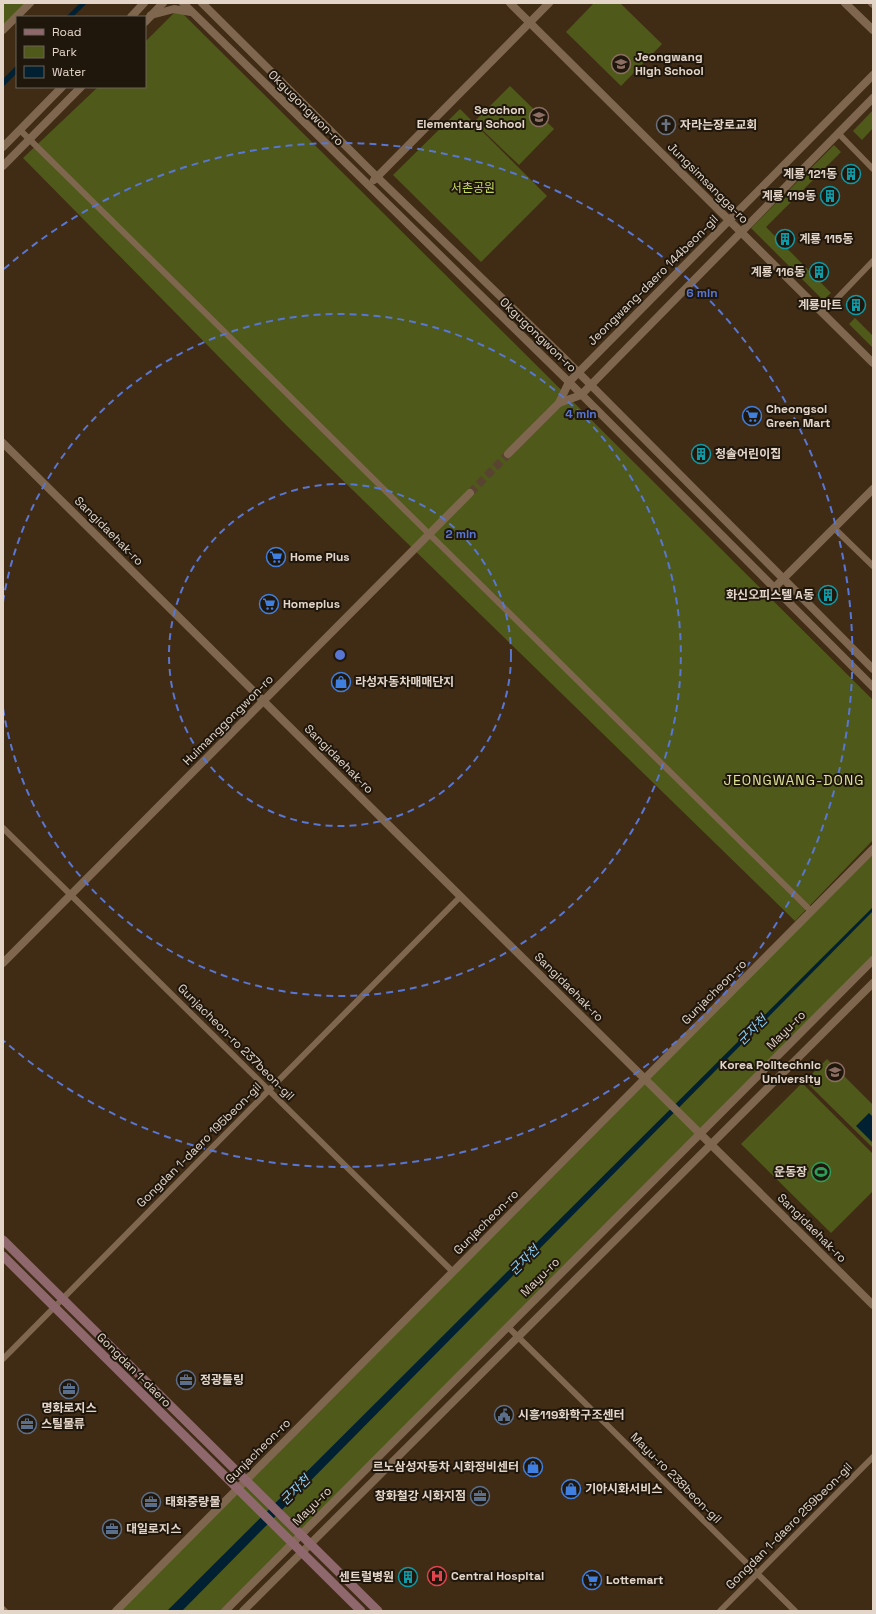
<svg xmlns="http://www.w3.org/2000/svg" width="876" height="1614" viewBox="0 0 876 1614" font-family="'Space Grotesk','Noto Sans KR',sans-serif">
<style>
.green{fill:#4f5a1a}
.water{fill:#012132}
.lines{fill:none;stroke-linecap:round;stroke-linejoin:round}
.tertiary-tunnel{stroke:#584430;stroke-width:8;stroke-dasharray:8 4;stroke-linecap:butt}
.minor{stroke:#7f674f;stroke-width:6}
.tertiary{stroke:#7f674f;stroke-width:8}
.secondary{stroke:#8f686d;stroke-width:9}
.ring{fill:none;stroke:#5876d3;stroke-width:2;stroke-dasharray:7 5}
.labels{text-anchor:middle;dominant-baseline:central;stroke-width:4;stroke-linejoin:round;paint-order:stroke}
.poi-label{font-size:12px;font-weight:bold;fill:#e3d5c8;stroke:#1f160c;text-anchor:start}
.street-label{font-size:12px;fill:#e3d5c8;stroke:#1f160c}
.park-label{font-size:12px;fill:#c3db5f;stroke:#1f160c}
.water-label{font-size:13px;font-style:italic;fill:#88cff8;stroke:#1f160c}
.quarter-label{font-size:14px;letter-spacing:1px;fill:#dce395;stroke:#1f160c}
.centre{fill:#5876d3;stroke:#1f160c;stroke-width:2}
.ring-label{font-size:12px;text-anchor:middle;font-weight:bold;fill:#5876d3;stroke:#1f160c;stroke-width:4;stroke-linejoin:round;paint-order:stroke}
</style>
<rect width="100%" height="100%" fill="#402b15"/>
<g class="green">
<path d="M3,3H25L3,26Z"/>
<path d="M594,3H620L662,44L621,86L566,32Z"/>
<path d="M178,9L873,700V840L795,921L287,426L23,158L98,87H145V42Z"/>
<path d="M510,86L554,129L519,165L474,122Z"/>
<path d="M460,109L547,196L481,262L393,175Z"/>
<path d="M873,110V128L862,140L853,131Z"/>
<path d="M834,145L841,152L766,227L831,293L823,300L751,228Z"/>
<path d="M855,318L873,336V348L849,324Z"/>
<path d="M873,849V959L226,1611H116Z"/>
<path d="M827,1059L873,1105V1148L805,1081Z"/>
<path d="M802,1083L873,1154V1191L831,1233L741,1144Z"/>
</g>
<g class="water">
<path d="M80,3H87L73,17H66Z"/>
<path d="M17,65V73L3,87V79Z"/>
<path d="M873,907V911L182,1611H167Z"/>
<path d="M869,1113L873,1117V1143L856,1126Z"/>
</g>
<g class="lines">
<path class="tertiary-tunnel" d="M470,493L508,454"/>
<g class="minor">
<path d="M20,130L811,911"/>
<path d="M838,133L873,169"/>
<path d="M823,313L873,261"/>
<path d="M834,528L873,566"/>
<path d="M3,828L453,1272"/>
<path d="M508,1327L795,1611"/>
<path d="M3,1359L461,896"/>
<path d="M3,1609L5,1611"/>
<path d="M720,1611L873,1457"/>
</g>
<g class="tertiary">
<path d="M183,3L569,382L873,687"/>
<path d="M202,3L377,177L564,358L873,669"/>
<path d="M510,3L873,363"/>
<path d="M845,3L873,30"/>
<path d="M872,3L873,4"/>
<path d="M151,15L174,9L191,12"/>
<path d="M131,17L144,3"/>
<path d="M145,22L163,3"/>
<path d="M3,30L30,3"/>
<path d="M3,147L62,87"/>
<path d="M3,166L81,87"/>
<path d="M374,180L549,3"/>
<path d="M559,403L581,395L873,98"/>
<path d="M3,443L873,1305"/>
<path d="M508,454L559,403L569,382L873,75"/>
<path d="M774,588L873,489"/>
<path d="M3,963L470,493"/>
<path d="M116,1611L873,849"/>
<path d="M225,1611L873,960"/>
<path d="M243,1611L873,983"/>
</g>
<g class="secondary">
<path d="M3,1240L378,1611"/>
<path d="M3,1256L361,1611"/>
</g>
</g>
<g class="ring">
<circle cx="340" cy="655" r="171"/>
<path d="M3 602A341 341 0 1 1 3 708"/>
<path d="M4 269A512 512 0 1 1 4 1041"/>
</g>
<defs>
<symbol id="school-ring" viewBox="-11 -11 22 22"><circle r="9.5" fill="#1f160c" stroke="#8d6e63" stroke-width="1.5"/><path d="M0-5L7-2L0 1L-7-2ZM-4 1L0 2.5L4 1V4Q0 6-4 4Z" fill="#8d6e63"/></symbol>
<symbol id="church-ring" viewBox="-11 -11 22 22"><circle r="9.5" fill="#1f160c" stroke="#6b7280" stroke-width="1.5"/><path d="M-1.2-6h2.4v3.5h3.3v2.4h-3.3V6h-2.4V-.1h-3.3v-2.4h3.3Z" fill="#6b7280"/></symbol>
<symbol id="building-ring" viewBox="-11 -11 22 22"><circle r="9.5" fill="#1f160c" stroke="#0f9aa8" stroke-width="1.5"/><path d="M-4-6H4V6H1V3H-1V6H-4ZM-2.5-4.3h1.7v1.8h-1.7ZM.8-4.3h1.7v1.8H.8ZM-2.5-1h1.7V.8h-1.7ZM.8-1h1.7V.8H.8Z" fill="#0f9aa8"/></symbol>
<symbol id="supermarket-ring" viewBox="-11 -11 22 22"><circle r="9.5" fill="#1f160c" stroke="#3f7fe0" stroke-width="1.5"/><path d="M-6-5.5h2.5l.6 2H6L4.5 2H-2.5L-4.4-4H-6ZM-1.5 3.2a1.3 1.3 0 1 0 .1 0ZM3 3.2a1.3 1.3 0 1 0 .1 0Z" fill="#3f7fe0"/></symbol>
<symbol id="shop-ring" viewBox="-11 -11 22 22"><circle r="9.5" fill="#1f160c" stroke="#3f7fe0" stroke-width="1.5"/><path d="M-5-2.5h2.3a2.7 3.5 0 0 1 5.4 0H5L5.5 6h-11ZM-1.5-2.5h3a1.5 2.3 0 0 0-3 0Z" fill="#3f7fe0"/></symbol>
<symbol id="university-ring" viewBox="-11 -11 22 22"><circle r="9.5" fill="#1f160c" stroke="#8d6e63" stroke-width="1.5"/><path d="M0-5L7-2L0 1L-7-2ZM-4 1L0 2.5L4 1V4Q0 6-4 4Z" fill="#8d6e63"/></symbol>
<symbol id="stadium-ring" viewBox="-11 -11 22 22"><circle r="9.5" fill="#1f160c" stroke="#2e9e5b" stroke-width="1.5"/><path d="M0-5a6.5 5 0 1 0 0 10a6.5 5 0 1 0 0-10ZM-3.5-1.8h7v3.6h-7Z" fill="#2e9e5b"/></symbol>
<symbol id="office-ring" viewBox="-11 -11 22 22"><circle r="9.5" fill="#1f160c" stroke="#5c6f8a" stroke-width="1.5"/><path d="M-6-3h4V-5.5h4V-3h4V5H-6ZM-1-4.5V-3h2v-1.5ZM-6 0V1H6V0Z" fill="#5c6f8a"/></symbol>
<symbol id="civic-ring" viewBox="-11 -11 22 22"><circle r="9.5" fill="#1f160c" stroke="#5c6f8a" stroke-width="1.5"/><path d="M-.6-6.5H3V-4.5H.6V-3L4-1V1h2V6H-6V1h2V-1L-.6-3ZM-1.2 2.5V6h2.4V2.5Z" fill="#5c6f8a"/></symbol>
<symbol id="hospital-ring" viewBox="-11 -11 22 22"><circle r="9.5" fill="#1f160c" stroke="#e0444e" stroke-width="1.5"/><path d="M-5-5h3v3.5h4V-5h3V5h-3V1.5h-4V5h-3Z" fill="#e0444e"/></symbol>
</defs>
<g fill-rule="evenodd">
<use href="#school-ring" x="610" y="53" width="22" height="22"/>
<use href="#school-ring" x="528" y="106" width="22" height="22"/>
<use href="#church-ring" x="655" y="114" width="22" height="22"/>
<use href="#building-ring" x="840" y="163" width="22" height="22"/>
<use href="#building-ring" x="819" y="185" width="22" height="22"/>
<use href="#building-ring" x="774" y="228" width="22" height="22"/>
<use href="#building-ring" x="808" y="261" width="22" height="22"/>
<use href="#building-ring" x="845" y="294" width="22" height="22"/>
<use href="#supermarket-ring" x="741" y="405" width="22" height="22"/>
<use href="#building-ring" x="690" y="443" width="22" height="22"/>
<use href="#supermarket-ring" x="265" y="546" width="22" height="22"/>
<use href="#building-ring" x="817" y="584" width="22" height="22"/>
<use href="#supermarket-ring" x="258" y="593" width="22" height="22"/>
<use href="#shop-ring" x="330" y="671" width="22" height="22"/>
<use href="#university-ring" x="824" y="1061" width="22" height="22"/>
<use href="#stadium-ring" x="810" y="1161" width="22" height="22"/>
<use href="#office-ring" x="175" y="1369" width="22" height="22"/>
<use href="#office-ring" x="58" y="1378" width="22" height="22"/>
<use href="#civic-ring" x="493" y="1404" width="22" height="22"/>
<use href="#office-ring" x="16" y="1413" width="22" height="22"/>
<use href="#shop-ring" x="522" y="1456" width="22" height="22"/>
<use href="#shop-ring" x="560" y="1478" width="22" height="22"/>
<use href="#office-ring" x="469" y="1485" width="22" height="22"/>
<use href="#office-ring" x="140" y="1491" width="22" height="22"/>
<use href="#office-ring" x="101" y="1518" width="22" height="22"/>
<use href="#hospital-ring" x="426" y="1565" width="22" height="22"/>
<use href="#building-ring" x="397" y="1566" width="22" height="22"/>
<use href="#supermarket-ring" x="581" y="1569" width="22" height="22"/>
</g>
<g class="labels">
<g class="poi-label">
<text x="635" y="57">Jeongwang<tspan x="635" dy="14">High School</tspan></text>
<text x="525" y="110" text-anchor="end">Seochon<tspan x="525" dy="14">Elementary School</tspan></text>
<text x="680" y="125">자라는장로교회</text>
<text x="837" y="174" text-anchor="end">계룡 121동</text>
<text x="816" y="196" text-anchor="end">계룡 119동</text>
<text x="799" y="239">계룡 115동</text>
<text x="805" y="272" text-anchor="end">계룡 116동</text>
<text x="842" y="305" text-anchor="end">계룡마트</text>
<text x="766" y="409">Cheongsol<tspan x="766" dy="14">Green Mart</tspan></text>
<text x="715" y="454">청솔어린이집</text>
<text x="290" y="557">Home Plus</text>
<text x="814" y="595" text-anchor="end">화신오피스텔 A동</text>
<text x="283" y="604">Homeplus</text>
<text x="355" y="682">라성자동차매매단지</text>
<text x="821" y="1065" text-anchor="end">Korea Politechnic<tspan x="821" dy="14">University</tspan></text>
<text x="807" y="1172" text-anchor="end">운동장</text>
<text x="200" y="1380">정광툴링</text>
<text x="69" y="1408" text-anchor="middle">명화로지스</text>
<text x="518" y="1415">시흥119화학구조센터</text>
<text x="41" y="1424">스틸물류</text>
<text x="519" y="1467" text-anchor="end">르노삼성자동차 시화정비센터</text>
<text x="585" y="1489">기아시화서비스</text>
<text x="466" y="1496" text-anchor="end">창화철강 시화지점</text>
<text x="165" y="1502">태화중량물</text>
<text x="126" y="1529">대일로지스</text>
<text x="451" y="1576">Central Hospital</text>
<text x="394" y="1577" text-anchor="end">센트럴병원</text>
<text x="606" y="1580">Lottemart</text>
</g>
<g class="street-label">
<text transform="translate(306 108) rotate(45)">Okgugongwon-ro</text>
<text transform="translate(708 183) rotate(45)">Jungsimsangga-ro</text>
<text transform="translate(653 280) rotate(-45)">Jeongwang-daero 144beon-gil</text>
<text transform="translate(538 335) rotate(44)">Okgugongwon-ro</text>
<text transform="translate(109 531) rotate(45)">Sangidaehak-ro</text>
<text transform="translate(228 720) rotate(-45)">Huimanggongwon-ro</text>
<text transform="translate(339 759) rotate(45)">Sangidaehak-ro</text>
<text transform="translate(569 987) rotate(45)">Sangidaehak-ro</text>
<text transform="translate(714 992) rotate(-45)">Gunjacheon-ro</text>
<text transform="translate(786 1030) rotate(-45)">Mayu-ro</text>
<text transform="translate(236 1042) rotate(45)">Gunjacheon-ro 237beon-gil</text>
<text transform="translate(199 1145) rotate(-45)">Gongdan 1-daero 195beon-gil</text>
<text transform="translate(486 1222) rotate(-45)">Gunjacheon-ro</text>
<text transform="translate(812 1228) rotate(45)">Sangidaehak-ro</text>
<text transform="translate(540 1277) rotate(-45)">Mayu-ro</text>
<text transform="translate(134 1370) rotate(45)">Gongdan 1-daero</text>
<text transform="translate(258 1451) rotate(-45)">Gunjacheon-ro</text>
<text transform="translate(676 1478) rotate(45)">Mayu-ro 238beon-gil</text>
<text transform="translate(312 1506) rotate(-45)">Mayu-ro</text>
<text transform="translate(789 1526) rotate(-45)">Gongdan 1-daero 259beon-gil</text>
</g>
<g class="park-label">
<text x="473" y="188">서촌공원</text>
</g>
<g class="water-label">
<text transform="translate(752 1030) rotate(-45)">군자천</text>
<text transform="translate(524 1260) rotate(-45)">군자천</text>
<text transform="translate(295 1490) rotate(-45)">군자천</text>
</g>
<g class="quarter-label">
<text x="794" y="780">JEONGWANG-DONG</text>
</g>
</g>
<circle cx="340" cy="655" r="6" class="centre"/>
<g class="ring-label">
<text x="702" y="297">6 min</text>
<text x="581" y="418">4 min</text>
<text x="461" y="538">2 min</text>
</g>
<rect width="876" height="1614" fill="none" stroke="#e3d5c8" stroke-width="8"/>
<rect x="16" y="16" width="130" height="72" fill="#1f160c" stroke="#6d6257"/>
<rect x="24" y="29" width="20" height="6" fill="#8f686d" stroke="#6d6257"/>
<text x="52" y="36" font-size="12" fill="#e3d5c8">Road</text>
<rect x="24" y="46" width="20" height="12" fill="#4f5a1a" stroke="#6d6257"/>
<text x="52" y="56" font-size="12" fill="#e3d5c8">Park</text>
<rect x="24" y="66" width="20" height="12" fill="#012132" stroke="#6d6257"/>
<text x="52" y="76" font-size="12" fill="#e3d5c8">Water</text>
</svg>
